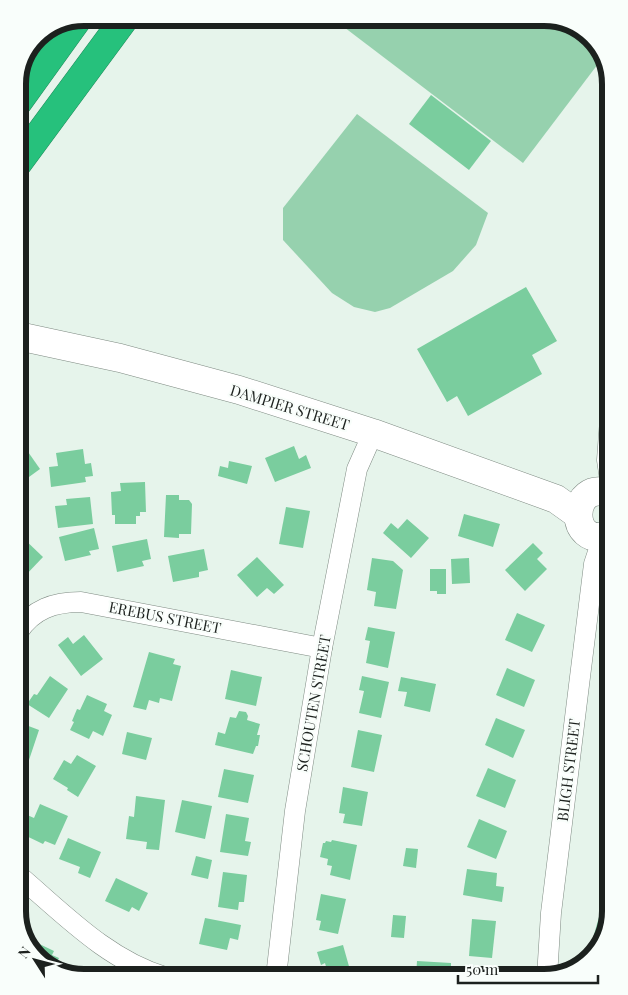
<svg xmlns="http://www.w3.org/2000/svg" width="628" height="995" viewBox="0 0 628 995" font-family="'Playfair Display',serif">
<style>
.green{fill:#96d1ae}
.building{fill:#7acd9e}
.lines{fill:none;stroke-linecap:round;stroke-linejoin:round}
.street-casing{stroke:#7e8a82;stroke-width:21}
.secondary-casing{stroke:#7e8a82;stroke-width:29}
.highway-casing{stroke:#22895b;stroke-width:29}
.street{stroke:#fff;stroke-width:20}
.secondary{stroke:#fff;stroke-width:28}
.highway{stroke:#26c17c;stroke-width:28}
.labels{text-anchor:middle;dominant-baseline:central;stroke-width:4.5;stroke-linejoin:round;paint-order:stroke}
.street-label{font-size:15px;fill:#1c211e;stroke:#f9fefb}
.rim{fill:none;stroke:#1c211e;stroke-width:6}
</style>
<rect width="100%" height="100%" fill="#e6f4eb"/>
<g class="green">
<path d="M332,18H549L581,29L604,56L523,163Z"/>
<path d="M357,114L488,213L476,245L453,271L390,308L375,312L354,307L332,293L283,240V208Z"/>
</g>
<g class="building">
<path d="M431,95L491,141L469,170L409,124Z"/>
<path d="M526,287L557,341L532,355L542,374L468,416L457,396L447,402L417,349Z"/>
<path d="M294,446L299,459L306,455L311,468L275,482L265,458Z"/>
<path d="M26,449L40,469L18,485V455Z"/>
<path d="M83,449L85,464L91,463L93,476L85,477L86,482L51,487L49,467L58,466L56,453Z"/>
<path d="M229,461L252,466L247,484L218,476L220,466L228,468Z"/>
<path d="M145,482L146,512H140V516H136V524H115V515H112L111,492L121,491L120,483Z"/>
<path d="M166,495H179V500H189L192,504L191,534H179V538L164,537Z"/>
<path d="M90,497L93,524L58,528L55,506L67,505L66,499Z"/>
<path d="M286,507L310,511L303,548L279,544Z"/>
<path d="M464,514L500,524L493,547L458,536Z"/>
<path d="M407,519L429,538L411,558L383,533L391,523L398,529Z"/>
<path d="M94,528L99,549L89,551L91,555L65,561L59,537Z"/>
<path d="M21,536L43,557L23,578L18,573V539Z"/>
<path d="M147,539L151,559L142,561L144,566L117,572L112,546Z"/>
<path d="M533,543L543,553L537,559L547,569L525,591L505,570Z"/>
<path d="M204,549L208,570L199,572V577L173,582L168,556Z"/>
<path d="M257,557L284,585L274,594L267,588L257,597L237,575Z"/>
<path d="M372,558L393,561L403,570L396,609L374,606L376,592L367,590Z"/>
<path d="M469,558L470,583L452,584L451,559Z"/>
<path d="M430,569H446V594H437V591H430Z"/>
<path d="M517,613L545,625L532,652L505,640Z"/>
<path d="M368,627L395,632L388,668L366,663L370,641L365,640Z"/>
<path d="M84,635L103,659L81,676L58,645L68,637L73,644Z"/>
<path d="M149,652L175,659L173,664L181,666L172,701L160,698L159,703L149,700L146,710L133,707Z"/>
<path d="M507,668L535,680L524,707L496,695Z"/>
<path d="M231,670L262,677L256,706L225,699Z"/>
<path d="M50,676L68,689L49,718L27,704L34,694L37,695Z"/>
<path d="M362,676L389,682L381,718L359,713L364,691L359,690Z"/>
<path d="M401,677L436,684L430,712L404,706L407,692L398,691Z"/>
<path d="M87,695L107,704L104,711L112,715L103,736L93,731L89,739L70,730L74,722L72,721L77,709L80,710Z"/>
<path d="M239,711L246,712L248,716L247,720L260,724L257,735H260L258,746H256L253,754L215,745L218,732L225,734L230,717L236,718Z"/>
<path d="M496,718L525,730L513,758L485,745Z"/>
<path d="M18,722L39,730L28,763L18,759Z"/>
<path d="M358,730L382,735L374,772L351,767Z"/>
<path d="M127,732L152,738L146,760L122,754Z"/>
<path d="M77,755L96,766L78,797L67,790L68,788L53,779L64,760L71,764Z"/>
<path d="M488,768L516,780L505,808L476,796Z"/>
<path d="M224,769L254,775L248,803L218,797Z"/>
<path d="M18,787L24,788L18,810Z"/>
<path d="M343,787L368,792L362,826L343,823L345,814L339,813Z"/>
<path d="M136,796L165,800L159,850L146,849L147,842L126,839L129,816L134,817Z"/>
<path d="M182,800L212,806L205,839L175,832Z"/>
<path d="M40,804L68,816L55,845L45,841L43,844L18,832L25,814L34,818Z"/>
<path d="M226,814L249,818L245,841L251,842L248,856L220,852Z"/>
<path d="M479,819L507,831L496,859L467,847Z"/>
<path d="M68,838L101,852L90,878L78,873L80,867L59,859Z"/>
<path d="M332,840L357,845L350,880L330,875L332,866L327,865L328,859L320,857L323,843H325L326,841L331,842Z"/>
<path d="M406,848L418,849L416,868L403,866Z"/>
<path d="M196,856L212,860L208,879L191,875Z"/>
<path d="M609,864H610V896L599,892Z"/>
<path d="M467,869L497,873L496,886L504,887L502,902L463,895Z"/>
<path d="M223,872L247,875L244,902H239L238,910L218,907Z"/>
<path d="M116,878L148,893L139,911L132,907L129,912L105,901Z"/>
<path d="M321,894L346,899L338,934L319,930L321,921L316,920Z"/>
<path d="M393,915L406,916L404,938L391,937Z"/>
<path d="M599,917L608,919L601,945L599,947L591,945Z"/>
<path d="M205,918L241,925L238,940L230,938L227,950L199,944Z"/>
<path d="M472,919L496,921L492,958L469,956Z"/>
<path d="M29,939L54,951L52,955L59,958L54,969L47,966L27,944Z"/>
<path d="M343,945L352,977H329L325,963L321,965L317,952Z"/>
<path d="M417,961L451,963V977H416Z"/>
<path d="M472,972L500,973V977H472Z"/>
</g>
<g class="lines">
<defs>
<g id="street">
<path d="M610,480L607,460L610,420"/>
<path d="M18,632C33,609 54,602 81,602L322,648"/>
<path d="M18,875C63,913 107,960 165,977"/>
<path d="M276,977L295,811L322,648L357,469L373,433"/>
<path d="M547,977L551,913L579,685L594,564L603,537"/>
</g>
<g id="secondary">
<path d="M18,336L120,358L239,390L373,433L556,499L577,514"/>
<path d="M610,535C566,550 570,477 610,494"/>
</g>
<g id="highway">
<path d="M18,102L77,20"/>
<path d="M18,163L125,18"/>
</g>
</defs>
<use href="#street" class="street-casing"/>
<use href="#secondary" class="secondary-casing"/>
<use href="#highway" class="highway-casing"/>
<use href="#street" class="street"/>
<use href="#secondary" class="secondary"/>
<use href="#highway" class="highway"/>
</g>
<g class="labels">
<g class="street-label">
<text transform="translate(290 407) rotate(17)">DAMPIER STREET</text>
<text transform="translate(165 617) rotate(11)">EREBUS STREET</text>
<text transform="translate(313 703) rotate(-80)">SCHOUTEN STREET</text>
<text transform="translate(568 770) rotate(-83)">BLIGH STREET</text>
</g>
</g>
<path d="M0 0H628V995H0ZM84 26H544A58 58 0 0 1 602 84V911A58 58 0 0 1 544 969H84A58 58 0 0 1 26 911V84A58 58 0 0 1 84 26Z" fill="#f9fefb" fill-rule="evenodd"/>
<path class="rim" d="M84 26H544A58 58 0 0 1 602 84V911A58 58 0 0 1 544 969H84A58 58 0 0 1 26 911V84A58 58 0 0 1 84 26Z"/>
<g transform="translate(35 960) rotate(306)" stroke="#f9fefb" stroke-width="4" paint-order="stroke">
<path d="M0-4L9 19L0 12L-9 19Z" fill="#1c211e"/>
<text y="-8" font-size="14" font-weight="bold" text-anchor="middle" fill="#1c211e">N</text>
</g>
<path d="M458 975v8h140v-8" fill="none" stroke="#1c211e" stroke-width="2.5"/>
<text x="466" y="975" font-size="15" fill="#1c211e" stroke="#f9fefb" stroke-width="4" paint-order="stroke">50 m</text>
</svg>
